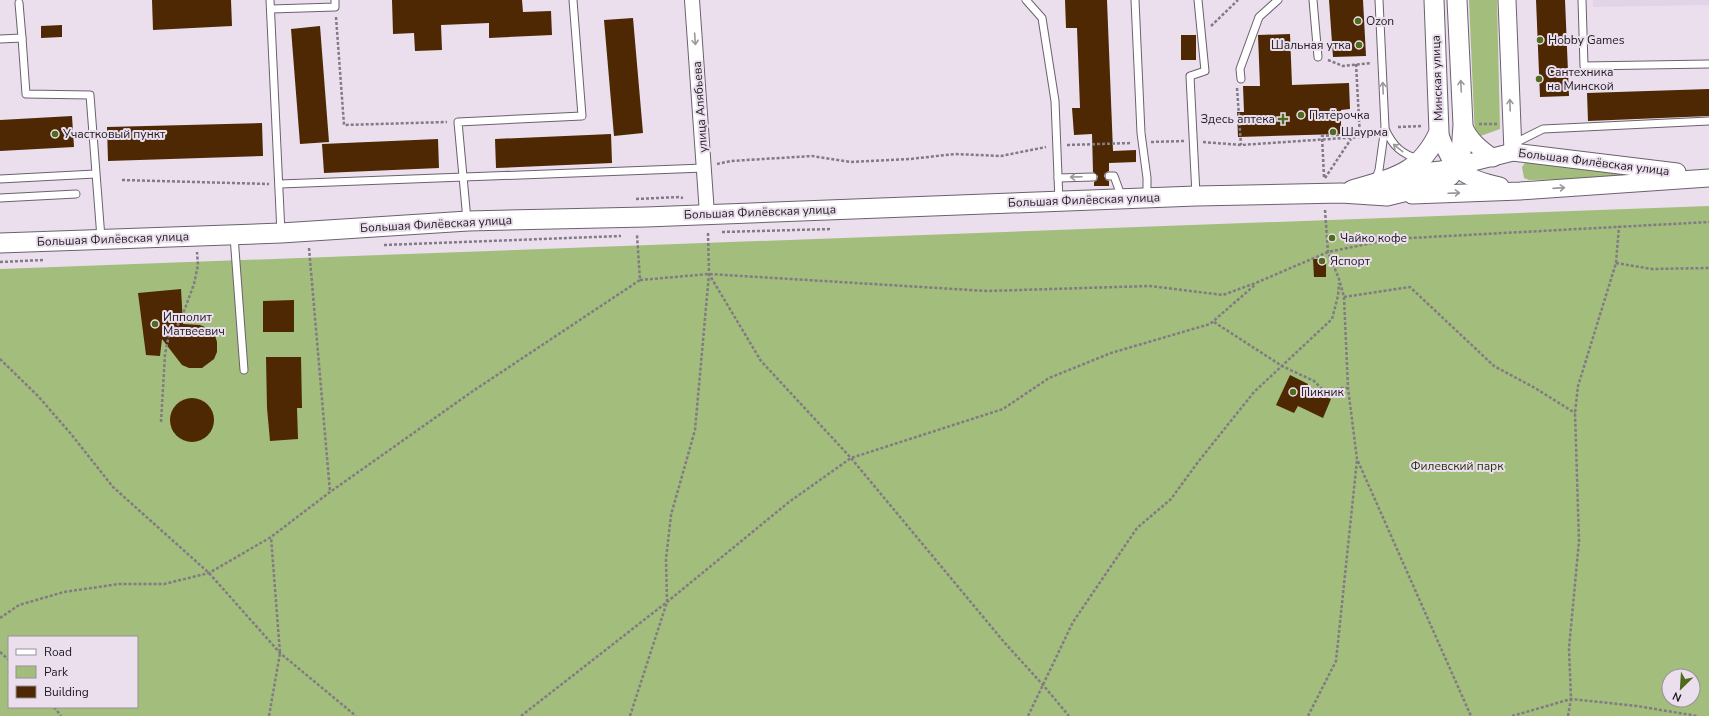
<svg xmlns="http://www.w3.org/2000/svg" width="1709" height="716" viewBox="0 0 1709 716" font-family="'Nunito Sans',sans-serif">
<style>
.built{fill:#e3d3e9}
.green{fill:#a3bd7c;fill-rule:evenodd}
.building{fill:#4d2803}
.lines{fill:none;stroke-linecap:round;stroke-linejoin:round}
.service-casing{stroke:#6b616e;stroke-width:9}
.minor-casing{stroke:#6b616e;stroke-width:16}
.tertiary-casing{stroke:#6b616e;stroke-width:19}
.secondary-casing{stroke:#6b616e;stroke-width:21}
.path{stroke:#827a84;stroke-width:2.5;stroke-dasharray:3 2;stroke-linecap:butt}
.service{stroke:#fff;stroke-width:7}
.minor{stroke:#fff;stroke-width:14}
.tertiary{stroke:#fff;stroke-width:17}
.secondary{stroke:#fff;stroke-width:19}
.oneway{stroke:#9a989a}
.poi-dot{fill:#516b1d;stroke:#ebdfee;stroke-width:1.5}
.labels{text-anchor:middle;dominant-baseline:central;stroke-width:4;stroke-linejoin:round;paint-order:stroke}
.poi-label{font-size:12px;fill:#1e1a1f;stroke:#ebdfee;text-anchor:start}
.street-label{font-size:12px;fill:#1e1a1f;stroke:#ebdfee}
.park-label{font-size:12px;fill:#25320d;stroke:#ebdfee}
</style>
<rect width="100%" height="100%" fill="#ebdfee"/>
<path class="built" d="M1593,0H1709V5L1593,7Z"/>
<g class="green">
<path d="M1469,0H1497L1500,129L1475,138Z"/>
<path d="M1544,162L1643,171L1646,178L1529,180L1524,178L1522,167L1525,163Z"/>
<path d="M1709,206V716H0V269ZM9,637H137V707H9ZM1669,676H1693V700H1669Z"/>
</g>
<g class="building">
<path d="M152,0H231L232,26L153,30Z"/>
<path d="M392,0H522L523,12L551,11L552,35L489,38V23L441,25L442,50L415,51L414,33L393,34Z"/>
<path d="M1065,0H1107L1113,151L1136,150V162L1109,163V171L1105,173L1104,176L1106,180L1109,181V186H1094V182L1097,180L1098,176L1093,172L1092,134L1074,135L1072,108H1080L1077,28H1066Z"/>
<path d="M1329,0H1363L1366,56L1333,57Z"/>
<path d="M1536,0H1565L1569,96L1540,97Z"/>
<path d="M633,18L643,133L614,136L604,20Z"/>
<path d="M62,25V37L41,38V26Z"/>
<path d="M320,26L329,142L300,144L291,29Z"/>
<path d="M1290,34L1292,85L1349,83L1350,109L1341,110V134L1238,137L1237,112H1244L1243,86H1260L1258,35Z"/>
<rect x="1181" y="35" width="15" height="25"/>
<path d="M1709,89V116L1588,121L1587,93Z"/>
<path d="M72,116L74,147L0,151V120Z"/>
<path d="M262,123L263,156L108,161L107,127Z"/>
<path d="M611,134L612,163L496,168L495,139Z"/>
<path d="M438,139L439,168L324,173L322,144Z"/>
<path d="M1313,259H1326V277H1314Z"/>
<path d="M181,289L183,324L200,325L207,328L215,335L217,342V352L214,359L202,368H189L182,365L162,339L160,356L146,355L138,293Z"/>
<path d="M294,300V332H263V301Z"/>
<path d="M266,357H301L302,408H297L298,439L270,441L267,408Z"/>
<path d="M1290,375L1308,384L1306,388L1331,399L1323,418L1298,406L1294,413L1276,405Z"/>
<circle cx="192" cy="420" r="22"/>
</g>
<g class="lines">
<defs>
<g id="service">
<path d="M270,0L281,233"/>
<path d="M1026,0L1042,18L1055,101L1059,201"/>
<path d="M1135,0L1141,133L1147,178V197"/>
<path d="M1313,0L1318,57"/>
<path d="M1582,0L1584,66L1709,64"/>
<path d="M19,3L22,38"/>
<path d="M271,9L335,7V0"/>
<path d="M0,39L22,38L26,94L90,95L101,238"/>
<path d="M1241,79L1240,69L1259,17L1278,0"/>
<path d="M1385,129C1393,146 1401,154 1419,159"/>
<path d="M1513,144L1543,129L1709,121"/>
<path d="M1109,176H1114L1122,198"/>
<path d="M1058,178L1093,177"/>
<path d="M0,179L95,174"/>
<path d="M1375,181L1379,170L1385,127L1379,0"/>
<path d="M280,184L704,168"/>
<path d="M1196,195L1190,76L1205,71L1198,0"/>
<path d="M0,198L76,194"/>
<path d="M467,220L458,122L582,116L573,0"/>
<path d="M234,236L244,370"/>
</g>
<path id="minor" d="M692,0L707,214"/>
<g id="tertiary">
<path d="M1507,0L1513,152"/>
<path d="M1463,125C1469,140 1480,149 1493,158"/>
<path d="M1439,132C1451,169 1462,178 1500,186"/>
<path d="M1402,174L1441,170L1513,152L1677,172"/>
<path d="M1412,195L1520,191L1709,178"/>
</g>
<g id="secondary">
<path d="M1352,190C1393,178 1420,174 1439,132L1434,0"/>
<path d="M0,243L281,233L468,221L646,217L1196,196L1341,193L1387,196L1432,185L1450,176L1456,167L1461,153L1463,125L1457,0"/>
</g>
</defs>
<use href="#service" class="service-casing"/>
<use href="#minor" class="minor-casing"/>
<use href="#tertiary" class="tertiary-casing"/>
<use href="#secondary" class="secondary-casing"/>
<g class="path">
<path d="M336,17L344,125L447,122"/>
<path d="M1211,26L1238,0"/>
<path d="M1328,60L1343,66L1371,63"/>
<path d="M1356,64L1360,137"/>
<path d="M1237,88L1241,145"/>
<path d="M1479,124H1498"/>
<path d="M1398,127L1423,126"/>
<path d="M1151,142L1184,141"/>
<path d="M1203,142L1241,145L1374,136"/>
<path d="M1067,145L1132,143"/>
<path d="M717,164L731,161L812,156L851,162L910,159L955,154L1001,156L1046,147"/>
<path d="M1324,177L1322,136L1375,132"/>
<path d="M1325,178L1351,139"/>
<path d="M122,180L269,184"/>
<path d="M636,199L679,197L683,198"/>
<path d="M1325,210L1328,252L1339,279L1344,297L1348,388L1357,459L1471,716"/>
<path d="M722,232L832,229"/>
<path d="M708,233L709,274L761,361L851,458L1004,642L1043,685L1069,716"/>
<path d="M384,245L621,236"/>
<path d="M309,248L330,492"/>
<path d="M0,262L43,260"/>
<path d="M1616,263L1652,269L1709,268"/>
<path d="M640,280L709,274L987,291L1150,286L1223,295L1258,282L1328,252L1392,239L1709,222"/>
<path d="M1344,297L1410,287L1494,366L1535,388L1575,413"/>
<path d="M1214,322L1282,366L1314,381L1323,390L1333,394L1339,388H1348"/>
<path d="M0,359L38,396L71,434L113,487L209,573L280,653L356,716"/>
<path d="M161,422L165,354L169,335L180,322L194,284L198,265L197,252"/>
<path d="M0,618L19,605L64,592L119,584H164L209,573L271,537L330,492L473,391L640,280L637,235"/>
<path d="M0,652L9,660"/>
<path d="M54,707L61,716"/>
<path d="M269,716L280,653L271,537"/>
<path d="M521,716L667,602L789,502L851,458L1003,409L1049,378L1111,353L1210,324L1256,284"/>
<path d="M630,716L667,602L666,559L671,515L695,430L709,274"/>
<path d="M1028,716L1073,622L1137,528L1171,499L1198,462L1254,392L1332,319L1338,296L1339,283"/>
<path d="M1308,716L1336,661L1357,460"/>
<path d="M1512,716L1571,699L1637,706L1697,716"/>
<path d="M1568,716L1571,699L1569,648L1579,541L1575,413L1578,386L1616,263L1619,226"/>
</g>
<use href="#service" class="service"/>
<use href="#minor" class="minor"/>
<use href="#tertiary" class="tertiary"/>
<use href="#secondary" class="secondary"/>
</g>
<defs><path id="oneway-shaft" d="M-6 0H5M1.5-3L5.5 0L1.5 3" fill="none" stroke-width="1.6" stroke-linecap="round" stroke-linejoin="round"/></defs>
<g class="oneway">
<use href="#oneway-shaft" transform="translate(695 39) rotate(86)"/>
<use href="#oneway-shaft" transform="translate(1461 86) rotate(-93)"/>
<use href="#oneway-shaft" transform="translate(1383 88) rotate(-92)"/>
<use href="#oneway-shaft" transform="translate(1510 105) rotate(-92)"/>
<use href="#oneway-shaft" transform="translate(1398 148) rotate(-142)"/>
<use href="#oneway-shaft" transform="translate(1076 177) rotate(178)"/>
<use href="#oneway-shaft" transform="translate(1559 188) rotate(-4)"/>
<use href="#oneway-shaft" transform="translate(1454 193) rotate(-2)"/>
</g>
<g class="poi-dot">
<circle cx="1358" cy="21" r="4"/>
<circle cx="1540" cy="40" r="4"/>
<circle cx="1359" cy="45" r="4"/>
<circle cx="1539" cy="79" r="4"/>
<circle cx="1301" cy="115" r="4"/>
<path d="M1281 113h4v4h4v4h-4v4h-4v-4h-4v-4h4z"/>
<circle cx="1333" cy="132" r="4"/>
<circle cx="55" cy="134" r="4"/>
<circle cx="1332" cy="238" r="4"/>
<circle cx="1322" cy="261" r="4"/>
<circle cx="155" cy="324" r="4"/>
<circle cx="1293" cy="392" r="4"/>
</g>
<g class="labels">
<g class="poi-label">
<text x="1366" y="21">Ozon</text>
<text x="1548" y="40">Hobby Games</text>
<text x="1351" y="45" text-anchor="end">Шальная утка</text>
<text x="1547" y="72">Сантехника<tspan x="1547" dy="14">на Минской</tspan></text>
<text x="1309" y="115">Пятёрочка</text>
<text x="1275" y="119" text-anchor="end">Здесь аптека</text>
<text x="1341" y="132">Шаурма</text>
<text x="63" y="134">Участковый пункт</text>
<text x="1340" y="238">Чайко кофе</text>
<text x="1330" y="261">Яспорт</text>
<text x="163" y="317">Ипполит<tspan x="163" dy="14">Матвеевич</tspan></text>
<text x="1301" y="392">Пикник</text>
</g>
<g class="street-label">
<text transform="translate(1437 78) rotate(-92)">Минская улица</text>
<text transform="translate(700 107) rotate(-94)">улица Алябьева</text>
<text transform="translate(1594 162) rotate(7)">Большая Филёвская улица</text>
<text transform="translate(1084 200) rotate(-2)">Большая Филёвская улица</text>
<text transform="translate(760 212) rotate(-2)">Большая Филёвская улица</text>
<text transform="translate(436 224) rotate(-3)">Большая Филёвская улица</text>
<text transform="translate(113 239) rotate(-2)">Большая Филёвская улица</text>
</g>
<g class="park-label">
<text x="1457" y="466">Филевский парк</text>
</g>
</g>
<rect x="8" y="636" width="130" height="72" fill="#ebdfee" stroke="#99909b"/>
<rect x="16" y="649" width="20" height="6" fill="#ffffff" stroke="#99909b"/>
<text x="44" y="656" font-size="12" fill="#1e1a1f">Road</text>
<rect x="16" y="666" width="20" height="12" fill="#a3bd7c" stroke="#99909b"/>
<text x="44" y="676" font-size="12" fill="#1e1a1f">Park</text>
<rect x="16" y="686" width="20" height="12" fill="#4d2803" stroke="#99909b"/>
<text x="44" y="696" font-size="12" fill="#1e1a1f">Building</text>
<g transform="translate(1681 688) rotate(205)"><circle r="19" fill="#ebdfee" stroke="#99909b"/>
<path d="M0-3L7 15L0 10L-7 15Z" fill="#516b1d"/>
<text y="-6" font-size="11" font-weight="bold" text-anchor="middle" fill="#1e1a1f">N</text>
</g>
</svg>
